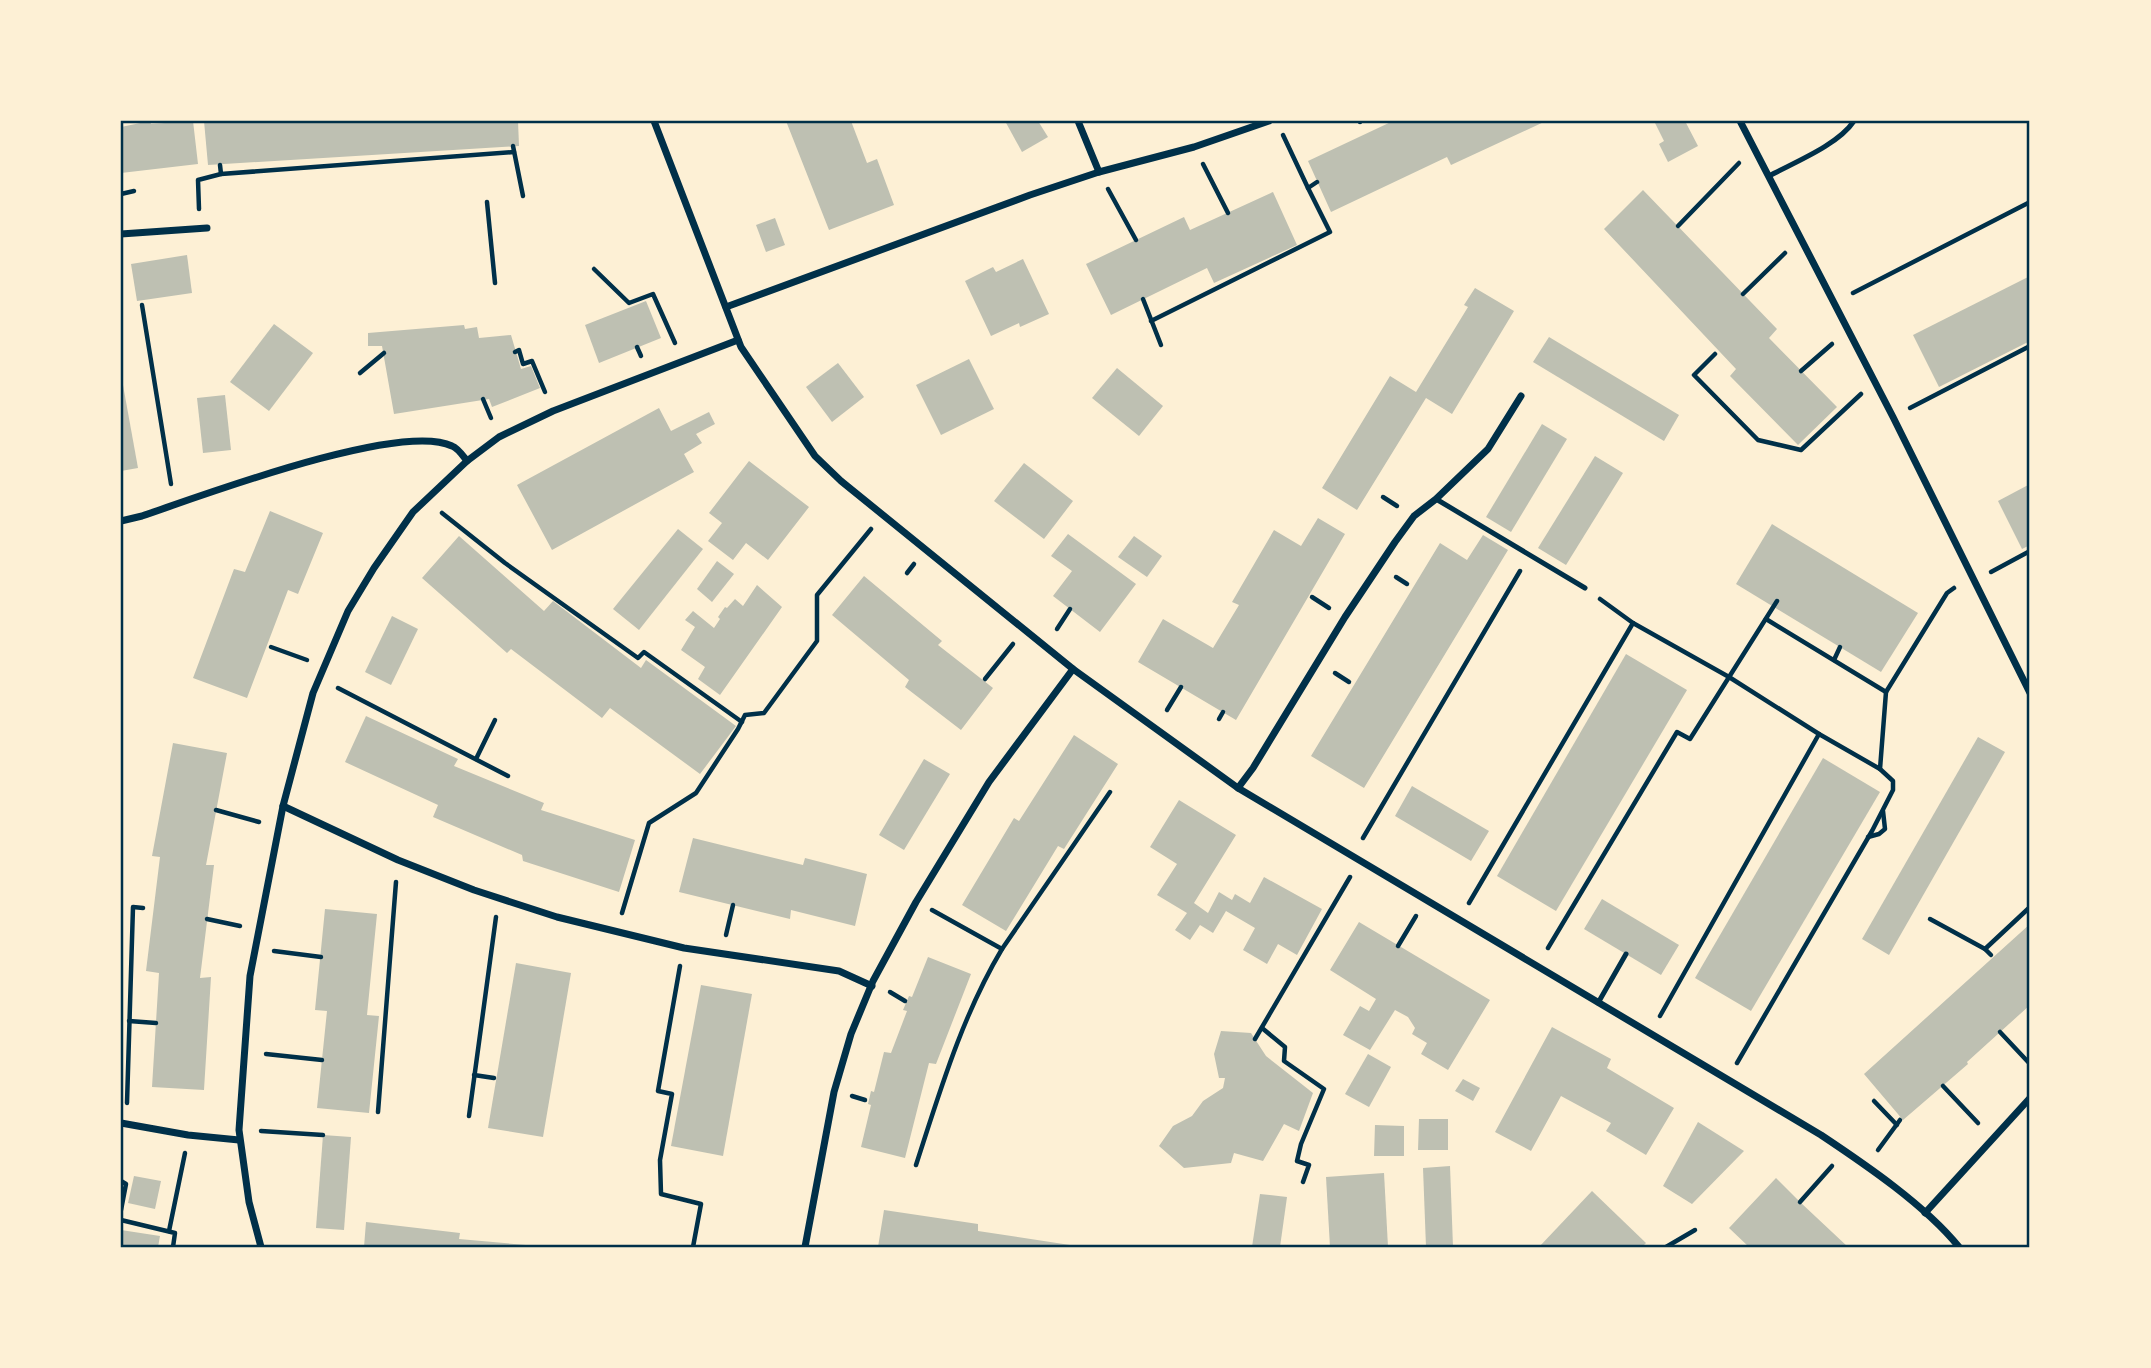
<svg xmlns="http://www.w3.org/2000/svg" width="2151" height="1368" viewBox="0 0 2151 1368" font-family="'Nunito Sans',sans-serif">
<style>
.building{fill:#bec0b2}
.lines{fill:none;stroke-linecap:round;stroke-linejoin:round}
.path{stroke:#003049;stroke-width:4.5}
.service{stroke:#003049;stroke-width:5}
.minor{stroke:#003049;stroke-width:7}
.neatline{fill:none;stroke:#003049;stroke-width:2.5}
</style>
<rect width="100%" height="100%" fill="#fdf0d5"/>
<g class="building">
<path d="M150,121L151,124L193,121L198,164L121,173V127Z"/>
<path d="M204,121H518L519,146L208,165Z"/>
<path d="M786,121H851L867,163L877,159L894,205L829,230Z"/>
<path d="M1005,121H1038L1048,137L1022,152Z"/>
<path d="M1393,121H1546L1451,165L1447,157L1331,212L1308,161Z"/>
<path d="M1654,121H1685L1698,146L1668,162L1659,144L1664,141Z"/>
<path d="M1643,190L1777,329L1769,338L1837,407L1798,445L1730,376L1736,369L1604,229Z"/>
<path d="M1273,192L1297,245L1214,283L1207,268L1111,315L1086,264L1184,217L1190,230Z"/>
<path d="M775,218L785,245L766,252L756,225Z"/>
<path d="M187,255L192,293L137,301L131,264Z"/>
<path d="M1023,259L1049,314L1020,327L1019,323L991,336L965,281L993,267L996,272Z"/>
<path d="M2030,276V341L1939,387L1913,335Z"/>
<path d="M1475,288L1514,311L1452,414L1426,398L1357,510L1322,488L1390,376L1416,392L1468,307L1464,305Z"/>
<path d="M646,301L661,338L599,363L585,325Z"/>
<path d="M274,324L313,353L269,411L230,382Z"/>
<path d="M464,325L465,329L477,327L479,338L511,335L521,369L531,366L540,388L492,407L489,399L394,414L382,346H368V333Z"/>
<path d="M1549,337L1679,415L1664,441L1533,362Z"/>
<path d="M969,359L994,409L941,435L916,385Z"/>
<path d="M838,363L864,397L832,422L806,387Z"/>
<path d="M1117,368L1163,406L1139,436L1092,398Z"/>
<path d="M121,374L138,468L121,471Z"/>
<path d="M225,395L231,450L203,453L197,398Z"/>
<path d="M659,408L671,431L709,412L715,424L696,434L702,443L684,454L694,472L552,550L517,485Z"/>
<path d="M1542,424L1567,439L1511,532L1486,517Z"/>
<path d="M1595,456L1623,473L1566,565L1538,548Z"/>
<path d="M749,461L809,507L768,560L746,543L733,560L708,541L722,523L709,513Z"/>
<path d="M1024,463L1073,501L1044,539L994,501Z"/>
<path d="M2030,484V545L2022,549L1998,501Z"/>
<path d="M270,511L323,533L298,594L288,590L247,698L193,678L234,569L245,572Z"/>
<path d="M1318,518L1345,534L1236,720L1138,662L1163,619L1213,648L1239,605L1232,602L1274,530L1301,546Z"/>
<path d="M1772,524L1918,613L1881,672L1736,584Z"/>
<path d="M678,529L703,549L639,630L613,609Z"/>
<path d="M1068,534L1136,584L1100,632L1053,596L1072,571L1051,556Z"/>
<path d="M1483,535L1508,550L1364,788L1311,756L1440,543L1467,560Z"/>
<path d="M459,536L544,611L553,601L641,668L646,660L736,726L700,774L610,708L602,718L511,649L507,653L422,578Z"/>
<path d="M1134,536L1162,556L1147,577L1118,557Z"/>
<path d="M717,561L734,574L712,602L697,589Z"/>
<path d="M864,576L942,641L938,645L993,688L961,730L905,687L909,680L832,615Z"/>
<path d="M757,585L782,607L720,695L698,679L705,667L681,650L695,627L685,620L693,611L714,628L720,619L718,617L725,607L727,608L735,599L743,606Z"/>
<path d="M392,616L418,629L391,685L365,672Z"/>
<path d="M1626,654L1687,690L1556,911L1497,876Z"/>
<path d="M366,716L458,759L454,766L544,803L541,810L635,840L619,892L523,861L522,855L433,817L438,805L345,762Z"/>
<path d="M1074,735L1118,764L1064,849L1058,846L1006,931L962,905L1014,818L1019,821Z"/>
<path d="M1978,737L2005,752L1889,955L1862,939Z"/>
<path d="M173,743L227,753L206,865H214L200,978L211,977L204,1090L152,1087L159,973L146,971L160,857L152,856Z"/>
<path d="M1823,758L1880,792L1751,1011L1695,978Z"/>
<path d="M924,759L950,774L904,850L879,835Z"/>
<path d="M1412,786L1489,831L1471,861L1395,816Z"/>
<path d="M1179,800L1236,835L1194,903L1208,913L1219,892L1232,900L1235,894L1250,903L1264,877L1322,909L1297,955L1278,944L1267,964L1243,950L1255,928L1226,911L1213,933L1200,925L1190,940L1175,930L1187,913L1157,895L1177,864L1150,847Z"/>
<path d="M693,838L803,865L805,858L867,874L855,926L791,910L790,919L679,892Z"/>
<path d="M1602,899L1679,945L1661,975L1584,929Z"/>
<path d="M325,909L377,914L367,1015L379,1016L369,1113L317,1108L327,1011L315,1010Z"/>
<path d="M1359,922L1490,1000L1448,1070L1421,1054L1427,1043L1412,1034L1415,1028L1408,1017L1395,1010L1370,1050L1343,1035L1360,1006L1369,1011L1376,999L1330,970Z"/>
<path d="M2030,924V1005L1967,1062L1968,1064L1903,1120L1864,1074Z"/>
<path d="M928,957L971,974L936,1064L929,1063L905,1158L861,1147L871,1105L868,1104L871,1091L874,1092L884,1052L891,1053L907,1011L903,1010L909,996L912,997Z"/>
<path d="M516,963L571,973L543,1137L488,1128Z"/>
<path d="M701,985L752,994L723,1156L671,1146Z"/>
<path d="M1552,1027L1611,1059L1607,1068L1674,1108L1646,1155L1606,1131L1611,1123L1561,1096L1531,1151L1495,1132Z"/>
<path d="M1221,1031L1251,1033L1266,1056L1313,1093L1299,1131L1284,1124L1263,1161L1234,1153L1231,1163L1184,1168L1159,1146L1173,1126L1192,1116L1203,1101L1223,1088L1225,1078H1219L1214,1054Z"/>
<path d="M1368,1054L1391,1067L1369,1107L1345,1094Z"/>
<path d="M1463,1079L1480,1088L1473,1101L1455,1091Z"/>
<path d="M1419,1119H1448V1150H1418Z"/>
<path d="M1698,1122L1744,1151L1692,1204L1663,1186Z"/>
<path d="M1375,1125L1404,1126V1156H1374Z"/>
<path d="M323,1135L351,1137L344,1230L316,1228Z"/>
<path d="M1450,1166L1453,1247H1426L1423,1168Z"/>
<path d="M1384,1173L1388,1247H1330L1326,1177Z"/>
<path d="M134,1176L161,1181L155,1209L128,1203Z"/>
<path d="M1776,1178L1800,1202L1848,1247H1749L1729,1228Z"/>
<path d="M1592,1191L1646,1243L1642,1247H1539Z"/>
<path d="M1260,1194L1287,1197L1280,1247H1252Z"/>
<path d="M884,1210L978,1224V1231L1070,1245L1069,1247H878Z"/>
<path d="M366,1222L460,1233L459,1239L526,1245V1247H364Z"/>
<path d="M121,1230L160,1236L158,1247H121Z"/>
</g>
<g class="lines">
<g class="path">
<path d="M1360,121V122"/>
<path d="M1283,135L1308,188"/>
<path d="M513,146L523,196"/>
<path d="M1203,164L1228,213"/>
<path d="M220,165L221,174L514,152"/>
<path d="M1108,189L1136,240"/>
<path d="M121,194L134,191"/>
<path d="M487,202L495,283"/>
<path d="M199,209L198,180L221,174"/>
<path d="M1678,226L1739,163"/>
<path d="M594,269L629,303L653,294L675,343"/>
<path d="M1853,293L2030,202"/>
<path d="M1743,294L1785,253"/>
<path d="M1143,299L1161,345"/>
<path d="M142,305L171,484"/>
<path d="M1151,321L1330,232L1308,188L1317,182"/>
<path d="M637,347L641,356"/>
<path d="M515,352L519,350L523,364L532,361L545,392"/>
<path d="M1715,354L1694,375L1758,440L1801,450L1861,394"/>
<path d="M1801,371L1832,344"/>
<path d="M360,373L384,353"/>
<path d="M483,399L491,418"/>
<path d="M1910,408L2030,346"/>
<path d="M1383,497L1397,506"/>
<path d="M442,513L505,563L638,658L644,652L742,722"/>
<path d="M1991,572L2030,551"/>
<path d="M907,573L914,564"/>
<path d="M1396,577L1407,584"/>
<path d="M1312,597L1329,608"/>
<path d="M1600,599L1633,623L1729,677L1819,734"/>
<path d="M1766,619L1886,692L1947,593L1954,588"/>
<path d="M1057,629L1070,609"/>
<path d="M271,647L307,660"/>
<path d="M1834,660L1840,647"/>
<path d="M1335,673L1349,682"/>
<path d="M985,679L1013,644"/>
<path d="M338,688L508,776"/>
<path d="M1167,710L1181,687"/>
<path d="M1219,719L1223,712"/>
<path d="M476,759L495,720"/>
<path d="M216,810L259,822"/>
<path d="M1868,837L1879,834L1885,829L1883,811"/>
<path d="M1363,838L1520,571"/>
<path d="M1469,903L1633,623"/>
<path d="M622,913L649,823L696,793L738,729L745,715L764,713L817,641V595L871,529"/>
<path d="M207,919L240,926"/>
<path d="M1930,919L1985,949L2030,907"/>
<path d="M726,935L733,905"/>
<path d="M1398,946L1416,916"/>
<path d="M1548,948L1677,732L1690,739L1777,601"/>
<path d="M1002,949L1110,792"/>
<path d="M1985,949L1991,955"/>
<path d="M274,951L321,957"/>
<path d="M680,966L658,1091L672,1094L660,1160L661,1194L701,1204L693,1247"/>
<path d="M890,992L905,1001"/>
<path d="M1660,1016L1819,734L1880,769"/>
<path d="M129,1021L156,1023"/>
<path d="M1262,1028L1285,1047L1284,1061L1324,1089L1301,1144L1297,1161L1309,1165L1303,1182"/>
<path d="M2000,1032L2030,1064"/>
<path d="M1255,1039L1350,877"/>
<path d="M266,1054L322,1060"/>
<path d="M1737,1063L1872,831L1893,790V781L1880,769L1886,692"/>
<path d="M474,1075L494,1078"/>
<path d="M1943,1086L1978,1123"/>
<path d="M852,1096L865,1100"/>
<path d="M1874,1101L1897,1125"/>
<path d="M127,1103L133,907L143,908"/>
<path d="M378,1112L396,882"/>
<path d="M469,1116L496,917"/>
<path d="M261,1131L323,1135"/>
<path d="M1878,1150L1900,1120"/>
<path d="M916,1165C940,1091 962,1016 1002,949L932,910"/>
<path d="M121,1181L126,1184L121,1210"/>
<path d="M1800,1202L1832,1166"/>
<path d="M121,1220L175,1233L173,1247"/>
<path d="M169,1231L185,1153"/>
<path d="M1666,1247L1695,1230"/>
</g>
<g class="service">
<path d="M1769,176C1795,162 1838,145 1854,121"/>
<path d="M1436,499L1585,588"/>
<path d="M1598,1003L1626,954"/>
</g>
<g class="minor">
<path d="M654,121L741,347L815,456L841,481L1073,669L1238,788L1821,1135C1866,1165 1925,1205 1959,1247"/>
<path d="M1078,121L1099,172"/>
<path d="M1740,121L1893,417L2030,693"/>
<path d="M121,234L207,228"/>
<path d="M726,307L1030,195L1099,172L1194,147L1269,121"/>
<path d="M121,521L142,516C201,496 400,421 452,446C458,448 463,456 467,461"/>
<path d="M1238,788L1253,768L1345,617L1395,542L1414,516L1436,499L1488,449L1521,396"/>
<path d="M283,806L398,860L474,890L557,917L684,948L839,971L872,986"/>
<path d="M121,1123L188,1135L239,1140"/>
<path d="M1925,1213L2030,1098"/>
<path d="M261,1247L249,1202L239,1130L250,976L283,806L313,693L348,611L374,568L413,512L467,461L499,437L553,411L738,340"/>
<path d="M805,1247L834,1092L851,1034L873,981L916,902L989,782L1073,669"/>
</g>
</g>
<rect width="2151" height="1368" fill="none" stroke="#fdf0d5" stroke-width="245"/>
<rect x="122" y="122" width="1906" height="1124" class="neatline"/>
</svg>
